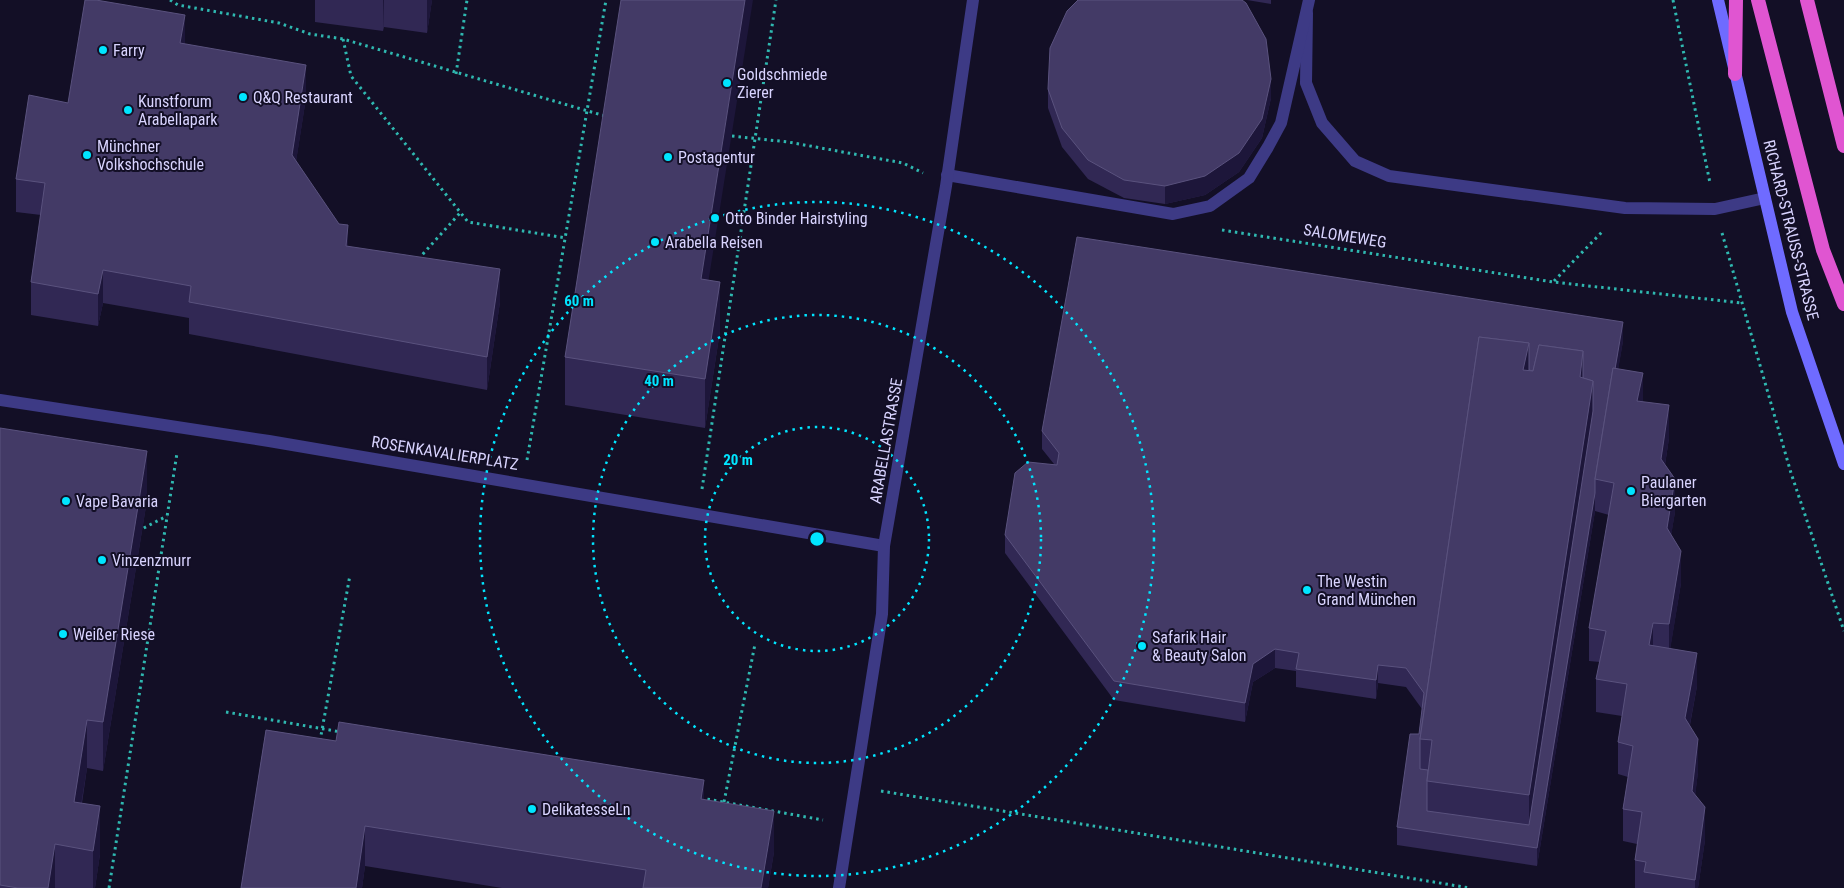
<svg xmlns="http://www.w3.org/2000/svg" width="1844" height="888" viewBox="0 0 1844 888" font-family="'Roboto Condensed',sans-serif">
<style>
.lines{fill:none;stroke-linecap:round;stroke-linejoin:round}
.path{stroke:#2fb8b0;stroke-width:3;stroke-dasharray:2.5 4;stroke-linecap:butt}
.service{stroke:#3d3a85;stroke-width:12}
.minor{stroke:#3d3a85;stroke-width:12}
.secondary{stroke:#6f6bff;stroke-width:12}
.trunk{stroke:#e055d1;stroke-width:14}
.wall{fill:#312854}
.shaded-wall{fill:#1d163a}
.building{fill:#433a66;stroke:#5a527e;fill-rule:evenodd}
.ring{fill:none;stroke:#00e5ff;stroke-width:2.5;stroke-dasharray:2.5 5}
.poi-dot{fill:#00e5ff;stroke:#130f26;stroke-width:2}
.labels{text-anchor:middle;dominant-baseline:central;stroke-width:4;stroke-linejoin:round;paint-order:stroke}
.poi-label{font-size:16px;fill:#d9d4ff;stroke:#130f26;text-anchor:start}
.street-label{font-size:16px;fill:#d9d4ff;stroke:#130f26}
.centre{fill:#00e5ff;stroke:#130f26;stroke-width:2.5}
.ring-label{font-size:15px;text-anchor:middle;font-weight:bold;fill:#00e5ff;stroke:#130f26;stroke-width:4;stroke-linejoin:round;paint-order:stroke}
</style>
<rect width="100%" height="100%" fill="#130f26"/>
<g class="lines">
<g class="path">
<path d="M170,0L178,5L279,23L310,34L343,39L605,116"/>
<path d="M1673,0L1710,183"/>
<path d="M343,39L351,76L468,222L566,238"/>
<path d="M456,74L467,0"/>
<path d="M732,136L788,142L903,163L923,173"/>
<path d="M1222,230L1553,282L1742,303"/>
<path d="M1722,233L1791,473L1844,631"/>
<path d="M420,260L422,255L460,213"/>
<path d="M1554,281L1602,232"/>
<path d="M527,460L606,0"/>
<path d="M702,489L776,0"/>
<path d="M138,531L167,516"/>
<path d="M226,712L341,732"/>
<path d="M320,741L350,575"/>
<path d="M881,791L1470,888"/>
<path d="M701,798L823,820"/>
<path d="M724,802L755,644"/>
<path d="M109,888L177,453"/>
</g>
<g class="service">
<path d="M1307,13L1306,83L1322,123L1355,161L1389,176L1625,208L1715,209L1765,198"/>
<path d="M947,175L1173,214L1210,206L1249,178L1268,147L1281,123L1309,0"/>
</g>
<g class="minor">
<path d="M0,400L269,441L884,546"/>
<path d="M839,888L882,614L884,546L946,186L973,0"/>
</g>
<path class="secondary" d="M1718,0L1792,312L1844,464"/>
<g class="trunk">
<path d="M1758,0L1823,250L1844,304"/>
<path d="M1807,0L1844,146"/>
<path d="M1735,74L1736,0"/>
</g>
</g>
<g class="wall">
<path d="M315,0H432L427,33L384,27L383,31L315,22Z"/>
<path d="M1247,0H1271V4Z"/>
<path d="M185,44L306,98L296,161L348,246L500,302L487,390L189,334V318L103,303L98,326L31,315V282L41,215L16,212V179L68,103Z"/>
<path d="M1048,89L1271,98L1262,138L1239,172L1205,195L1165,204L1124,198L1088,179L1062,147L1048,108Z"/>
<path d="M709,280L720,331L705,428L565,405V357Z"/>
<path d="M1623,341L1618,369L1669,438L1665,465L1675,512L1671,535L1681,583L1670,649L1697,686L1690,725L1698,772L1695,795L1705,840L1698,888H1635V860L1637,844L1623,841V809L1628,777L1618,774V742L1622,716L1596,712V679L1600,662L1589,661V628L1609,515L1595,511L1537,866L1397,845V827L1419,734L1422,709L1406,687L1378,683L1376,699L1296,687V671L1275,668L1253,682L1245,722L1114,700L1005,553V535L1054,464L1042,449V431Z"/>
<path d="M0,428L147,500L103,771L87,768L82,803L100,854L95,888H0Z"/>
<path d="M266,730L704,800L774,852L768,888H502L365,866L362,888H241Z"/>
</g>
<g class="shaded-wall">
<path d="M383,0H384L383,31Z"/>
<path d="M427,0H432L427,33Z"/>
<path d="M745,0H753L701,328V279Z"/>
<path d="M185,15V48L180,43Z"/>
<path d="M306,65V98L292,188V155Z"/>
<path d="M1271,79V98L1262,138L1239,172L1205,195L1165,204V186Z"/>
<path d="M348,225V258L346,246Z"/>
<path d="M500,269V302L487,390V357Z"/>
<path d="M103,270V303L98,326V294Z"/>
<path d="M720,282V331L705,428V379Z"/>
<path d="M1623,322V341L1600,480L1597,479Z"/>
<path d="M1529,343V392L1523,370Z"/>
<path d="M1583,351V399L1580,377Z"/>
<path d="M1643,373V406L1637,401Z"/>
<path d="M1593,381V429L1529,844V795Z"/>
<path d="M1669,405V438L1661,491V459Z"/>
<path d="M147,451V500L103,771V722Z"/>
<path d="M1675,479V512L1667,561V528Z"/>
<path d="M1595,493V511L1537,866V848Z"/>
<path d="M1681,551V583L1669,657V624Z"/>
<path d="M1653,623V656L1649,645Z"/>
<path d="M1275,649V668L1253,682L1245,722V703L1253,664Z"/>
<path d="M1697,653V686L1685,750V718Z"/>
<path d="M1378,665V683L1376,699V680Z"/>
<path d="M87,720V768L74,848V802Z"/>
<path d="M1698,739V772L1692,824V791Z"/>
<path d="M704,780V821L701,799Z"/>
<path d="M100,806V854L95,888H93V851Z"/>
<path d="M1705,807V840L1698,888H1695V880Z"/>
<path d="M774,811V852L768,888H761Z"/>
<path d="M365,826V866L362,888H356Z"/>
<path d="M55,844V888H48Z"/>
</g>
<g class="building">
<path d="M85,0H96L185,15L180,43L306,65L292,155L339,224L348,225L346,246L500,269L487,357L189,302L191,286L103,270L98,294L31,282L45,183L16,179L29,95L68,103Z"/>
<path d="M621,0H745L701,279L720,282L705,379L565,357Z"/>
<path d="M1078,0H1242L1246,3L1266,39L1271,79L1262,119L1239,153L1205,176L1165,186L1124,180L1088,160L1062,128L1048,89L1050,48L1067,11Z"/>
<path d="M1077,237L1623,322L1615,369L1613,368L1595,479V493L1537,848L1397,827L1410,734H1419L1424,693L1406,668L1378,665L1376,680L1296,669L1299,653L1275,649L1253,664L1245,703L1114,681L1005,535L1015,473L1028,462L1057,465L1059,453L1042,431ZM1479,337L1529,343V370L1533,371L1539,345L1583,351V378L1593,381V411L1529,825L1427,811V781L1428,770L1420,769V739Z"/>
<path d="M1479,337L1529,343L1523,370L1533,371L1539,345L1583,351L1580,377L1593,381L1529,795L1427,781L1432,740L1420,739Z"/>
<path d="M1613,368L1643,373L1637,401L1669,405L1661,459L1675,479L1667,528L1681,551L1669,624L1653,623L1649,645L1697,653L1685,718L1698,739L1692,791L1705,807L1695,880L1644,872L1646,862L1635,860L1642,812L1623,809L1633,746L1618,742L1627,684L1596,679L1606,631L1589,628L1614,483L1595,479Z"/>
<path d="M0,428L147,451L103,722L87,720L74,802L100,806L93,851L55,844L48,888H18L0,885Z"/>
<path d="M339,722L704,780L701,799L774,811L761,888H643L646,870L365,826L356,888H241L266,730L336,741Z"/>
</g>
<g class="ring">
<circle cx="817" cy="539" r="112"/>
<circle cx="817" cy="539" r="224"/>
<circle cx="817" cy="539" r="337"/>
</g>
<g class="poi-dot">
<circle cx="103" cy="50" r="5"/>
<circle cx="727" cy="83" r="5"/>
<circle cx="243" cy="97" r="5"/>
<circle cx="128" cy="110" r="5"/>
<circle cx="87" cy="155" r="5"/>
<circle cx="668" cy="157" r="5"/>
<circle cx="715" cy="218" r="5"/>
<circle cx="655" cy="242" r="5"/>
<circle cx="1631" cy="491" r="5"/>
<circle cx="66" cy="501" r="5"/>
<circle cx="102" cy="560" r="5"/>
<circle cx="1307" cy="590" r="5"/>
<circle cx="63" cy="634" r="5"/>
<circle cx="1142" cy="646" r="5"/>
<circle cx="532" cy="809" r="5"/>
</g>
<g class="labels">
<g class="poi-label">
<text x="113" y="50">Farry</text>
<text x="737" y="74">Goldschmiede<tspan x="737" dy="18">Zierer</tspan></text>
<text x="253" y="97">Q&amp;Q Restaurant</text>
<text x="138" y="101">Kunstforum<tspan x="138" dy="18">Arabellapark</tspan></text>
<text x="97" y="146">Münchner<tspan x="97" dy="18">Volkshochschule</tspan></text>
<text x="678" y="157">Postagentur</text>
<text x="725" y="218">Otto Binder Hairstyling</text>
<text x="665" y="242">Arabella Reisen</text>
<text x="1641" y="482">Paulaner<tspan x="1641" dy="18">Biergarten</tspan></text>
<text x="76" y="501">Vape Bavaria</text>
<text x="112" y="560">Vinzenzmurr</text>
<text x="1317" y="581">The Westin<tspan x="1317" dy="18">Grand München</tspan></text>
<text x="73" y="634">Weißer Riese</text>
<text x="1152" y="637">Safarik Hair<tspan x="1152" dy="18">&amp; Beauty Salon</tspan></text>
<text x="542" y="809">DelikatesseLn</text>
</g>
<g class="street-label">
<text transform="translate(1791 230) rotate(76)">RICHARD-STRAUSS-STRASSE</text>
<text transform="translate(1345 236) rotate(9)">SALOMEWEG</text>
<text transform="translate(886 441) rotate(-80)">ARABELLASTRASSE</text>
<text transform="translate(445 453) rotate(9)">ROSENKAVALIERPLATZ</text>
</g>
</g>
<circle cx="817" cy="539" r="8" class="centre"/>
<g class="ring-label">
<text x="579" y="306">60 m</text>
<text x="659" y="386">40 m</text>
<text x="738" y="465">20 m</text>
</g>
</svg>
